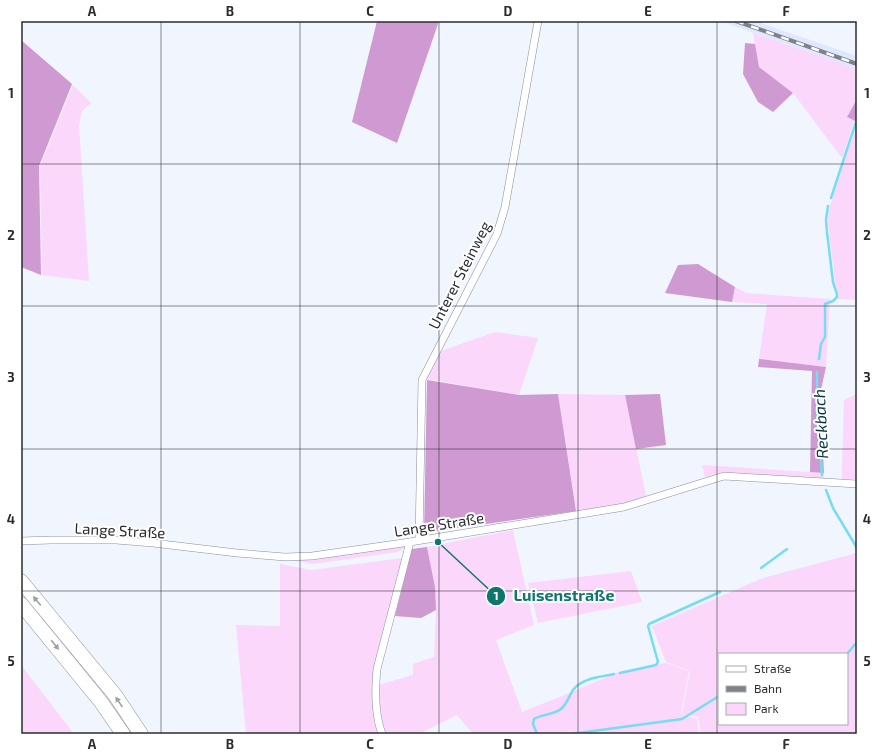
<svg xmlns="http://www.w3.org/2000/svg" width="878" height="755" viewBox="0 0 878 755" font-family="'Exo 2',sans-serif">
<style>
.built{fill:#e0e8ff}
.green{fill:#fad7fb;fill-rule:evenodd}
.forest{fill:#cf99d1}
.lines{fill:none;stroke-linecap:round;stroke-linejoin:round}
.stream{stroke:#77dcf3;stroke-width:2.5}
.minor-casing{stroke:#8a8f9d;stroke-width:8}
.motorway-casing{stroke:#8a8f9d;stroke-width:15}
.minor{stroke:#fff;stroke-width:7}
.motorway{stroke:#fff;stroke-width:14}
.rail-casing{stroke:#7f8289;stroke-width:4}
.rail{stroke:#fff;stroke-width:2.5;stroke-dasharray:8;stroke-linecap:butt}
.oneway{fill:#9fa0a3}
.grid{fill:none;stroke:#2a2c32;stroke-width:1;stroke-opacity:0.55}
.labels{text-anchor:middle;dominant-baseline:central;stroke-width:4;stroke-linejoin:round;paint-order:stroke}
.street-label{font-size:15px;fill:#2a2c32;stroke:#fff}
.water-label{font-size:16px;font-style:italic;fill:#03363f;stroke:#fff}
.leader{fill:none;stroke:#0f766e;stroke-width:1.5}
.callout-dot{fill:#0f766e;stroke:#fff;stroke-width:1.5}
.mark-label{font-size:12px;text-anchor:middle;font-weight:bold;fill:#fff}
.callout-label{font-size:16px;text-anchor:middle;font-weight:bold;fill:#0f766e;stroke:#fff;stroke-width:4;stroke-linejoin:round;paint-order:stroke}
.neatline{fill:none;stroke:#2a2c32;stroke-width:1.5}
.grid-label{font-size:13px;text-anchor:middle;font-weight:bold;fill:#2a2c32}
</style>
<rect width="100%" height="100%" fill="#f1f5fe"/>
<path class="built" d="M720,21H755L857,56V69Z"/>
<g class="green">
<path d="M753,33L857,69V98L847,117L854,121L842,158L793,93L759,67Z"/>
<path d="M73,85L91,103L82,111L79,125L89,281L42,275L40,166Z"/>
<path d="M857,124V300L838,299L839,294L835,282L828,221L830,206Z"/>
<path d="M735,287L746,293L830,299L826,367L759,359L767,304L732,302Z"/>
<path d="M495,332L538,338L519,395L427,379L441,351Z"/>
<path d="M558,394L625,395L646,496L625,504L577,513Z"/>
<path d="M857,394V479H842V469L844,400Z"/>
<path d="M702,465L824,473V479L724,472L705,477Z"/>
<path d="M513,530L534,625L496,640L522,712L562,696L621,671L666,663L689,671L681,714L697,719L699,734H529L527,729L528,734H473L457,715L423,732V734H385L380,711L378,685L413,675V664L434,657L436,611L435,587L427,547Z"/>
<path d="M405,546V548L398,552L313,564L292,560Z"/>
<path d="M857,553V734H701L698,717L682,714L690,671L666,662L652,626L763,578ZM719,654H847V724H719Z"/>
<path d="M403,558L375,666L379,734H246L236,625L280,626V564L311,570Z"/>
<path d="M631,571L642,602L538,623L528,583Z"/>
<path d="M21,665L74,734H21Z"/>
</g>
<g class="forest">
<path d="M377,21H439L397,143L352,122Z"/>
<path d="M21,40L72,84L39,166L41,275L21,267Z"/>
<path d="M745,43L755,44L759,67L793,93L773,112L758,102L743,74Z"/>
<path d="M857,99V122L847,117Z"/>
<path d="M698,264L735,287L732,302L665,293L678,265Z"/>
<path d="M759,359L826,367L820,394L824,473L810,472L812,371L758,367Z"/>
<path d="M427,380L519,395L558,394L576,511L424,533Z"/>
<path d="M660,394L666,445L636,449L625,395Z"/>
<path d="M427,547L435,587L436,610L421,618L395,616L412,549Z"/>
</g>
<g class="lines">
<g class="stream">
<path d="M831,198L857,119"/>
<path d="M819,359L821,344L825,337V304L833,301L837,297V294L833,282L827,232L826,220L828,206"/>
<path d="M817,372V409L822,475"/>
<path d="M826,490L833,508L857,548"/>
<path d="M761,568L787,549"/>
<path d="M847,654L857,642"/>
<path d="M620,673L656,665L658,662L648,626L649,624L720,592"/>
<path d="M537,734L533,724L534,719C542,714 553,715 561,709C567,704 569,696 573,690C582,678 600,677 614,674"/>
<path d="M571,734L682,719L719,696"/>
</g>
<defs>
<g id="minor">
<path d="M419,540L422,380L497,234L505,207L538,21"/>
<path d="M21,541L51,540H116L153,543L237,553L285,557L312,556L410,542L624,507L724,476L857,484"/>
<path d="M382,734C375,715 375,689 377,669L410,542"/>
</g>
<g id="motorway">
<path d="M21,581L115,695L141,734"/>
<path d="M21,604L101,702L123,734"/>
</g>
</defs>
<use href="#minor" class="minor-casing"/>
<use href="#motorway" class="motorway-casing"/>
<use href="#minor" class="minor"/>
<use href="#motorway" class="motorway"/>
<defs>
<path id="rail" d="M736,21L857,64"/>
</defs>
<use href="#rail" class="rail-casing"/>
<use href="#rail" class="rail"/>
</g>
<defs><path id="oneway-solid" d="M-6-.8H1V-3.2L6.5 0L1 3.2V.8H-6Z"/></defs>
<g class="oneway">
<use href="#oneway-solid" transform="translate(37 601) rotate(-130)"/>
<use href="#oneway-solid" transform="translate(55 645) rotate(51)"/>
<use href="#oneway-solid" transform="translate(119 702) rotate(-124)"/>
</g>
<path class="grid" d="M161,21V734M300,21V734M439,21V734M578,21V734M717,21V734M21,164H857M21,306H857M21,449H857M21,591H857"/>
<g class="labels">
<g class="street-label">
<text transform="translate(459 275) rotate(-63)">Unterer Steinweg</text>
<text transform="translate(439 524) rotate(-9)">Lange Straße</text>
<text transform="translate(120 530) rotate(3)">Lange Straße</text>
</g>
<g class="water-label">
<text transform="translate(820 424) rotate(-93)">Reckbach</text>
</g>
</g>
<path class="leader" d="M438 542L496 596"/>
<g class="callout-dot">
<circle cx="438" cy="542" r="4"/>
<circle cx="496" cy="596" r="10"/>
</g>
<g class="mark-label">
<text x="496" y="600">1</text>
</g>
<g class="callout-label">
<text x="564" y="601">Luisenstraße</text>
</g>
<rect width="878" height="755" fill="none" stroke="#ffffff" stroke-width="44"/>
<rect x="718" y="653" width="130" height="72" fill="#ffffff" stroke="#aaabad"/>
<rect x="726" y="666" width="20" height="6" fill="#ffffff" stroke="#aaabad"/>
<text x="754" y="673" font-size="12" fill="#2a2c32">Straße</text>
<rect x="726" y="686" width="20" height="6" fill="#7f8289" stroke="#aaabad"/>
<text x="754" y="693" font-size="12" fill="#2a2c32">Bahn</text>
<rect x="726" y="703" width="20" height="12" fill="#fad7fb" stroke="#aaabad"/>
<text x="754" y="713" font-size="12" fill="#2a2c32">Park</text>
<rect x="22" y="22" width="834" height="711" class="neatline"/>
<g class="grid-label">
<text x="92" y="16">A</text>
<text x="230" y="16">B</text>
<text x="370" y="16">C</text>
<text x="508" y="16">D</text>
<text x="648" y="16">E</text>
<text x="786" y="16">F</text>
<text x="11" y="98">1</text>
<text x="867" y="98">1</text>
<text x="11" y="240">2</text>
<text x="867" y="240">2</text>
<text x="11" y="382">3</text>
<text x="867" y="382">3</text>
<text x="11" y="524">4</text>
<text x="867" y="524">4</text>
<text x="11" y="666">5</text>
<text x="867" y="666">5</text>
<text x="92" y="749">A</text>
<text x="230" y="749">B</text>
<text x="370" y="749">C</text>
<text x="508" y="749">D</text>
<text x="648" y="749">E</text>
<text x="786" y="749">F</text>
</g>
</svg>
